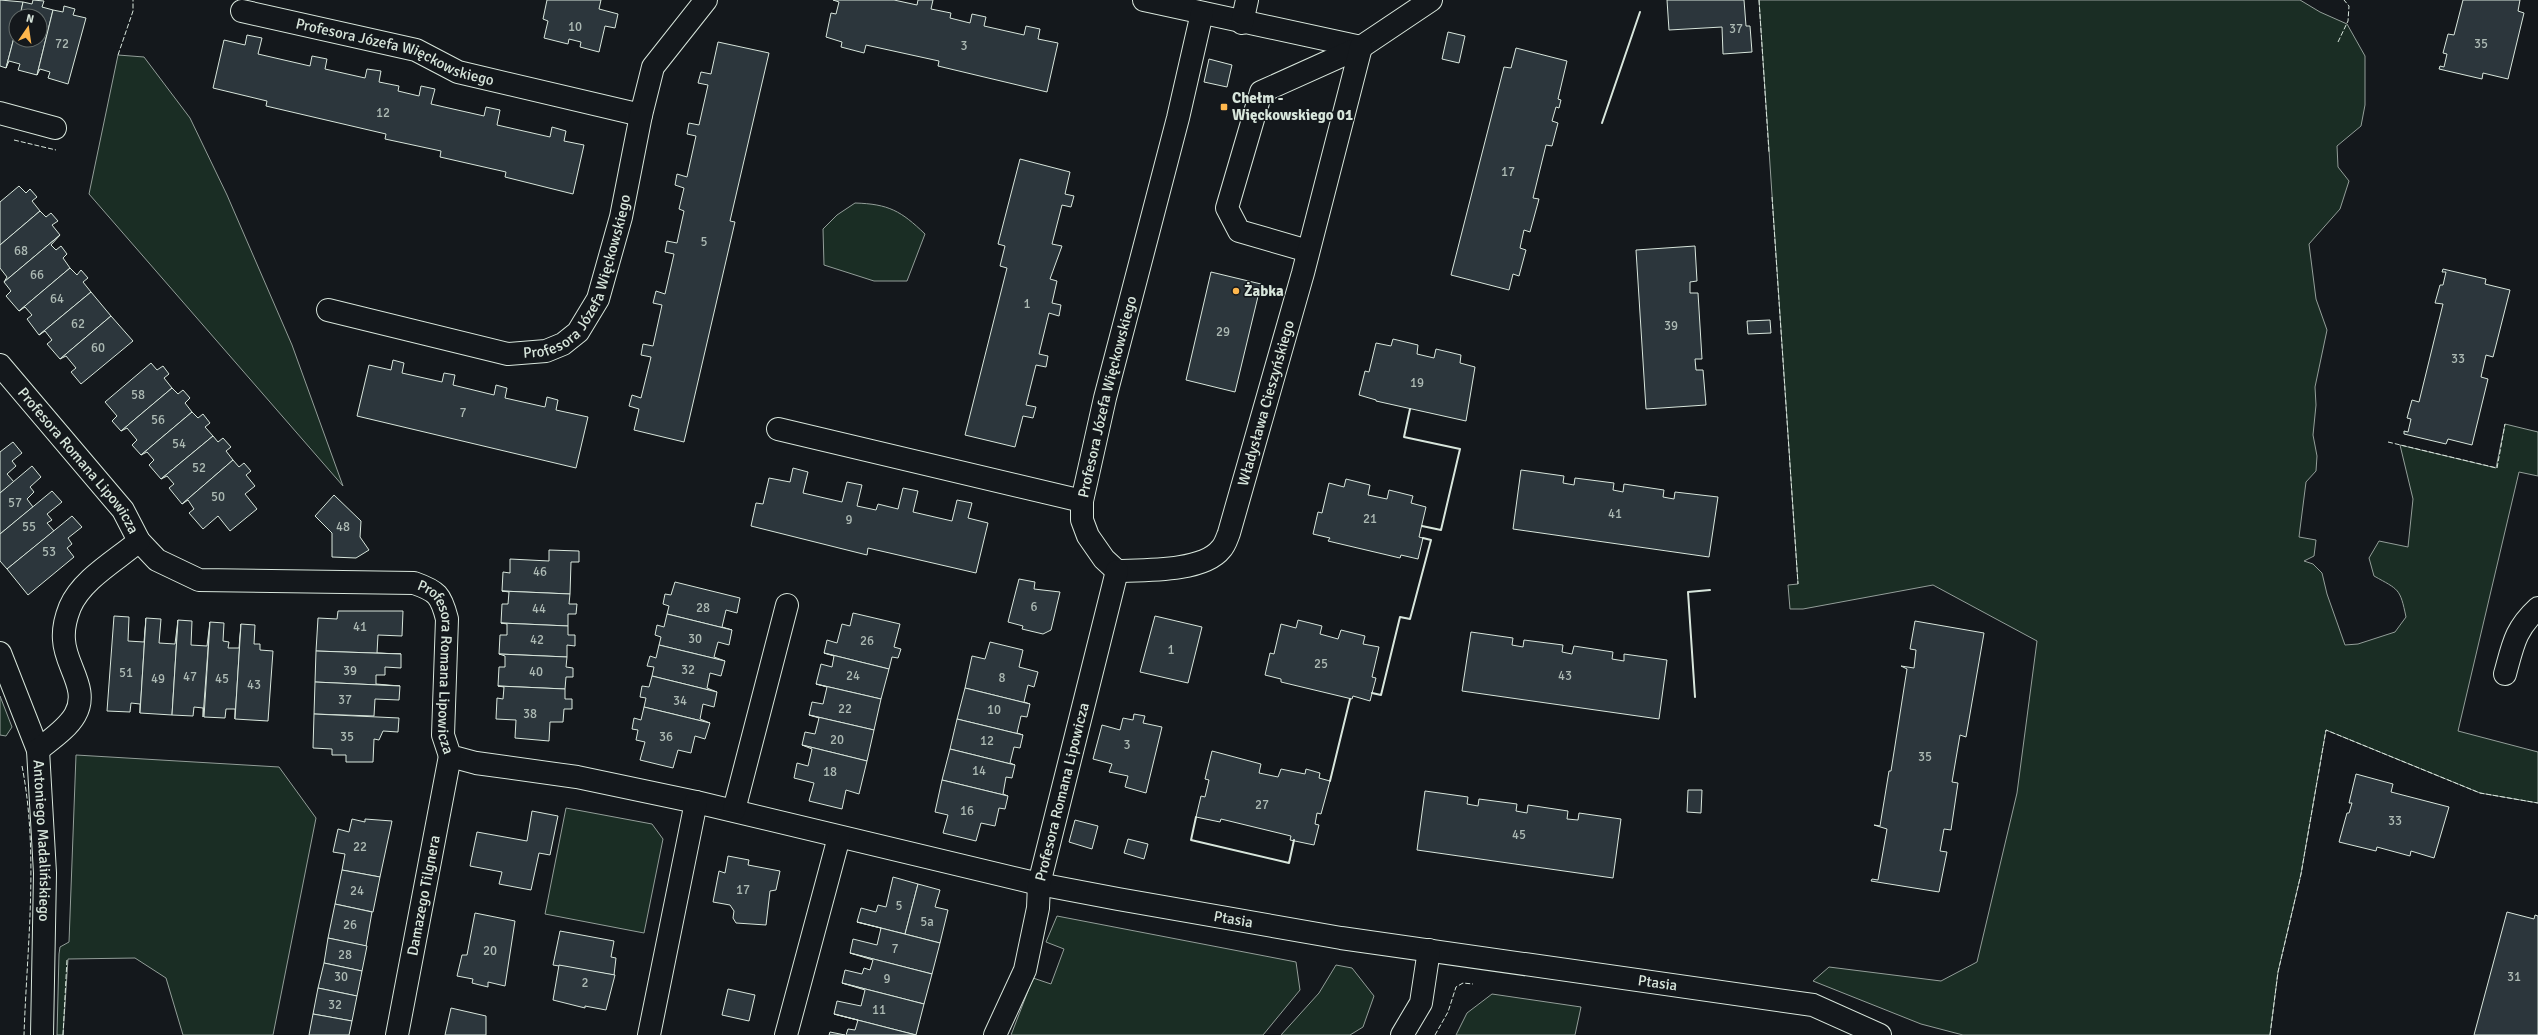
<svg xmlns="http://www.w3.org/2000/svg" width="2538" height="1035" viewBox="0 0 2538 1035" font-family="Signika,sans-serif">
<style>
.green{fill:#1a2d24;stroke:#939e99}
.building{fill:#2c363c;stroke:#d8e6dc}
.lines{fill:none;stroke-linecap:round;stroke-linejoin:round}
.minor-casing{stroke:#d8e6dc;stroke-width:24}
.minor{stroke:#14181c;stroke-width:22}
.fence{stroke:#d8e6dc;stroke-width:1;stroke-dasharray:5 2;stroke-linecap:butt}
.wall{stroke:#d8e6dc;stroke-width:2}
.poi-dot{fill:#ffb74d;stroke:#14181c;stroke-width:1.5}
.labels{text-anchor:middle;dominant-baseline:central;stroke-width:3;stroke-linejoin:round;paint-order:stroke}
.number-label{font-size:13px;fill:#adbab4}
.street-label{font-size:15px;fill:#d8e6dc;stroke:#14181c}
.poi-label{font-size:15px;font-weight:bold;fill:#d8e6dc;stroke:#14181c;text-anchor:start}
</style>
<rect width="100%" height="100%" fill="#14181c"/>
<g class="green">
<path d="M1759,0H2300L2320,12L2347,24L2365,56V105L2361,126L2337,146L2338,167L2349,181L2340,209L2309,244L2316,299L2327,330L2315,387L2316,405L2313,435L2317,456L2316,471L2306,482L2299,537L2316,540L2314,556L2304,561L2313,564L2322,573L2327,594L2345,645L2358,644L2395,632L2406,617C2400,588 2399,590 2374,576L2369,558L2379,541L2408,547L2413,499L2400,445L2496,468L2505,424L2538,432V476L2519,472L2458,731L2538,752V803L2480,793L2326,730L2301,874L2278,972L2270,1035H1963L1921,1024L1813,981L1829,967L1941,981L1977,962L2017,793L2037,641L1933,585L1803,609H1790L1788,585L1798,584Z"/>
<path d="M118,55L144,57L190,118L227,195L292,345L343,486L89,194Z"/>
<path d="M855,203C889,204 901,211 925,234L907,281H874L824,265L823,229L837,215Z"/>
<path d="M0,696L12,727L6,736L0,735Z"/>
<path d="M76,755L279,767L316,818L273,1035H183L166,978L135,958L68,959L63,1035H57L59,954L60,947L69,942Z"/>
<path d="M566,808L652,824L663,839L644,933L545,914Z"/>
<path d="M1057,916L1296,962L1300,990L1263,1035H1011L1033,978L1051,984L1064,949L1046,942Z"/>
<path d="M1336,965L1352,968L1374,996L1363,1027L1350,1035H1281L1319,993Z"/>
<path d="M1492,994L1581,1007L1575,1035H1456L1467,1013Z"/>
</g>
<g class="building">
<path d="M0,0L23,2L20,16H16V30L6,68L0,66Z"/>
<path d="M33,0L44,1L42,7L53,10L37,75L18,70L20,64L9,61L6,68L16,30V40H40V16H20L23,2L32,4Z"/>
<path d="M547,0H601L599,9L618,14L615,28L605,26L599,52L580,47L581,42L569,39L568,44L544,38L548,21L543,19Z"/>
<path d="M833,0H894L917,5L918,0H933L931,9L951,13L950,18L970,23L972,14L986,17L984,26L1024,35L1026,26L1040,29L1038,39L1058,43L1047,92L938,66L939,61L866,45L864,53L841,47L842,42L826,37L831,13L836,14L839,2Z"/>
<path d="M1667,0H1744L1746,26H1750L1752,52L1723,54L1722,27L1669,30Z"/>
<path d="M2463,0H2520L2518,11L2524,13L2508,79L2483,73L2482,79L2439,69L2440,66L2444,67L2447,54L2443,53L2448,34L2454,35Z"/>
<path d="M64,6L75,9L73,15L86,18L68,84L48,78L50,72L40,69L37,75L53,10L63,12Z"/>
<path d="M1448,32L1465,36L1459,63L1442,59Z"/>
<path d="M247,35L262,38L258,54L310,66L312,56L327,59L325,69L365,78L367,69L381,71L379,82L399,86L398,91L419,96L421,86L435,89L431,104L484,116L486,107L500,110L497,125L550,137L552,127L566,131L564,141L584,145L573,194L505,177L506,172L440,157L441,151L385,139L386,134L266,106L267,101L213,88L224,40L245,45Z"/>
<path d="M718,42L769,53L730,221L735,222L684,442L634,430L639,409L629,406L632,395L641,398L651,357L641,355L643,344L653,346L662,305L653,303L656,291L665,294L674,254L665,252L667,241L677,243L684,211L679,209L684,188L675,185L677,174L687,177L696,136L687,134L689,123L699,125L708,85L698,83L701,72L711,74Z"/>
<path d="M1516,48L1567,61L1558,99L1561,100L1559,108L1556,107L1552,121L1558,123L1552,146L1546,145L1533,198L1539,199L1530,232L1524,230L1520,248L1526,250L1519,276L1513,274L1509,290L1451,275L1504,67L1511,68Z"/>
<path d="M1209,59L1232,65L1227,87L1204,82Z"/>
<path d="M1020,159L1070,172L1065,194L1074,196L1071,207L1062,205L1052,244L1062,246L1050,279L1057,281L1052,303L1061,305L1059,316L1049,313L1039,354L1048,356L1046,367L1036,365L1026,405L1036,407L1033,418L1023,416L1015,447L965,435L1007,268L1000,266L1005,246L998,244Z"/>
<path d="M19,186L26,193L30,189L37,197L32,201L40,211L0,245V202Z"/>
<path d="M40,211L46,217L51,213L58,221L52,225L60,235L4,282L7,277L0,268V245Z"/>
<path d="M60,235L51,245L56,250L61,246L67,254L63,258L70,268L19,311L6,296L11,291L4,282Z"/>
<path d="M1695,246L1697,281L1690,282V293H1698L1702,359H1695L1696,370H1703L1706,405L1646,409L1636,250Z"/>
<path d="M70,268L77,275L81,270L88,278L83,282L91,292L39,335L27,319L32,315L25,307L19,311Z"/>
<path d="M2443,269L2486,279L2485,284L2510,290L2493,357L2486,355L2481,377L2488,379L2472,445L2448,439L2446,444L2404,434V431L2408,432L2411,419L2407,418L2412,400L2419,402L2443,304L2435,303L2440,285H2443L2446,272H2442Z"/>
<path d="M1211,272L1261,284L1235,392L1186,380Z"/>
<path d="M91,292L111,316L60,359L47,344L52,340L45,331L39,335Z"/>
<path d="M111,316L133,341L81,384L71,372L76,368L66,356L60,359Z"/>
<path d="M1770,320L1771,333L1748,334L1747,321Z"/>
<path d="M1393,339L1418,345L1417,354L1434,358L1436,349L1461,355L1460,363L1475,367L1466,421L1376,401V400L1359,395L1365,371L1369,372L1376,343L1391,346Z"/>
<path d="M393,360L404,363L402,373L442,382L444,373L455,375L453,385L494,395L496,385L507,388L505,398L545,407L547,397L558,400L556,410L588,417L576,468L357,416L369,365L391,370Z"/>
<path d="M151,363L157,370L163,366L169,374L164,378L172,388L121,431L112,421L117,416L105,402Z"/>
<path d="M172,388L178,394L183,390L190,398L185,403L192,412L141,455L132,445L137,440L127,428L121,431Z"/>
<path d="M192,412L198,418L203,414L210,423L205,427L213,436L161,479L149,465L154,460L147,452L141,455Z"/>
<path d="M213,436L218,442L223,438L231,447L226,451L233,460L182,504L169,488L174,484L167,476L161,479Z"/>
<path d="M13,442L22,453L12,461L16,466L7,474L14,482L0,493V452Z"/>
<path d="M233,460L239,467L244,463L251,471L246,475L255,486L245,494L257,509L230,531L218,516L203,529L189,513L194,509L188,500L182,504Z"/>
<path d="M32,466L41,477L30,487L34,492L27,499L33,507L0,534V493Z"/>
<path d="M793,468L808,472L803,493L842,502L847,482L862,485L857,506L876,510L878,504L898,509L903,488L918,491L913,512L952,521L957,500L972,503L968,518L988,523L976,573L868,548L867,555L751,526L756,503L763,504L769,478L790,482Z"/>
<path d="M1521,470L1564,476L1563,483L1574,485L1575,478L1614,483L1613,490L1623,492L1624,484L1664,490L1663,497L1674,499L1675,492L1718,497L1709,557L1513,529Z"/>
<path d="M1346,479L1370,485L1368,495L1387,499L1389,490L1413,496L1411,503L1426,507L1419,537L1423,538L1418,559L1401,555L1400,558L1328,541L1330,538L1313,534L1318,512L1322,513L1329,483L1344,487Z"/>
<path d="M52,491L62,502L47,514L52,520L47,523L54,531L7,569L0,561V534Z"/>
<path d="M334,495L361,521L360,537L369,550L356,558L332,557V533L315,516Z"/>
<path d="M72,516L82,527L68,538L72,544L67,548L74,557L28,595L7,569Z"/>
<path d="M549,550L579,551V562H571L570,594L502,591L503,572L510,573V559L549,561Z"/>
<path d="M1019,579L1035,582L1034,589L1060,592L1051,630L1043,634L1022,629L1023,626L1008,622Z"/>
<path d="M675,582L740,598L737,613L726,610L722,627L732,630L667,614L669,606L663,604L665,594L671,595Z"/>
<path d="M502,591L570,594L569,604H577L576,614H568V626L501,623L502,604H508L509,592Z"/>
<path d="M338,611H403L402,636L378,635L377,653L401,654L316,651L318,618L337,619Z"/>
<path d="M853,613L900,624L894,647L901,649L898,658L892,657L889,669L824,653L827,640L837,643L842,624L850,626Z"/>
<path d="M667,614L732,630L729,645L718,642L714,657L725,661L659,645L661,637L655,635L657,625L664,627Z"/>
<path d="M114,616L129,617L128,641L144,642L146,618L140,713V704L131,703L130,712L107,711Z"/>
<path d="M1155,616L1202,627L1188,683L1140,672Z"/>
<path d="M146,618L161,619L159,643L175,644L178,620L172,715L140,713Z"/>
<path d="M178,620L192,621L191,645L207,646L210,622L203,717V708L194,707L193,716L172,715Z"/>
<path d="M1298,620L1322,626L1320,634L1338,639L1341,630L1365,636L1363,644L1379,647L1372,677L1376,678L1370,701L1353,696L1352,699L1281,682V679L1265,675L1270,653L1274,654L1281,624L1296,628Z"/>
<path d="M1915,621L1984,633L1966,737L1960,735L1952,782L1958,783L1951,830L1944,829L1940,851L1947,852L1939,892L1871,881L1872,879L1878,880L1887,829L1874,825L1880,826L1889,771H1891L1907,669L1901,666L1914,668L1916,650L1910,649Z"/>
<path d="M210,622L224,623L223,641L229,642L228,648H239L241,624L235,719V709H226L225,718L204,717Z"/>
<path d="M501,623L568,626V635H575V646L567,645V657L499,654L500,635H507V624Z"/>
<path d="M241,624L255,625L254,644H260V650L273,651L268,721L235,719Z"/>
<path d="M1471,632L1513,638L1512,645L1523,647L1524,640L1563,645L1562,652L1572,654L1574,646L1613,652L1612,659L1624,661V654L1667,660L1659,719L1462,691Z"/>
<path d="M990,642L1023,650L1019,667L1038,672L1034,687L1028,685L1024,702L1030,704L965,688L972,656L985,659Z"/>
<path d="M659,645L725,661L721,676L710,673L707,688L717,692L652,676L654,667L647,666L650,656L656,658Z"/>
<path d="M316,651L401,654V668L385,667V675H376V684L400,686L315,682Z"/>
<path d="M824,653L889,669L881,699L816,684L821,664L832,667L834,656Z"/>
<path d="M499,654L567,657L566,667L573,668V677H566L565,689L498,686L499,667H505V656Z"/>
<path d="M652,676L717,692L714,707L703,704L700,719L710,723L644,707L646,698L640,697L642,686L649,687Z"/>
<path d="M315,682L400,686L399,700L375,699L374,716L314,714Z"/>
<path d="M816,684L881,699L874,730L809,715L812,702L823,704L827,687Z"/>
<path d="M498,686L565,689V699H572V709H564L563,722H550L549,741L515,738L516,720L496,719L497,698L503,699L504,687Z"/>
<path d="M965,688L1030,704L1027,717L1021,716L1017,733L1023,735L957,719Z"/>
<path d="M644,707L710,723L705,739L695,736L691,753L678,750L673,768L640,760L645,742L636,740L638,730L632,729L634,718L641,720Z"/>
<path d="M314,714L399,718L398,732L383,731L379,740L374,739L373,762H346V755H332V749L313,748Z"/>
<path d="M1134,714L1145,716L1143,723L1162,727L1146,793L1125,787L1128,776L1109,772L1112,764L1093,759L1102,725L1120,730L1123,718L1133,720Z"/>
<path d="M809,715L874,730L867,761L802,745L805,732L815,734L819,718Z"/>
<path d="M957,719L1023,735L1020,748L1014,747L1010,763L1015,765L950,749Z"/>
<path d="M802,745L867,761L859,794L846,790L842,809L809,801L814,783L794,778L797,763L808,766L812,749Z"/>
<path d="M950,749L1015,765L1012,778L1006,777L1003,794L1008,796L942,780Z"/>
<path d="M1212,751L1261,764L1259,773L1278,777L1281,769L1305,774L1306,769L1320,773L1319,778L1330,781L1321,814L1317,813L1315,824L1319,825L1314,845L1290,840L1291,836L1221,819L1220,822L1196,817L1201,796L1205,797L1209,780L1205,779Z"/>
<path d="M2356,774L2393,784L2391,792L2449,807L2434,858L2411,851L2410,856L2377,847L2376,851L2339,842L2347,813H2349L2352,803H2349Z"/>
<path d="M942,780L1008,796L1005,809L999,808L995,826L981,823L976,841L943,833L948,815L935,812Z"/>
<path d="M1688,790H1702L1701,813L1687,812Z"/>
<path d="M1425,791L1468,797L1467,804L1478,806L1479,799L1517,804L1516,811L1527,813L1528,805L1568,811L1567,819L1578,820L1579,813L1621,819L1613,878L1417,850Z"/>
<path d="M532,811L558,816L550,855L539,853L531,890L499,884L502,872L470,866L477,832L527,841Z"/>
<path d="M352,819L365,822V819L392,821L380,877L342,870L345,854L333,852L338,829L349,832Z"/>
<path d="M1075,820L1098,826L1092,849L1069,842Z"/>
<path d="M1128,839L1148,844L1144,859L1124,853Z"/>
<path d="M728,856L749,860L748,865L780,871L776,890L770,891L766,925L736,923L733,918L734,911L730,905L713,902L719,871L725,873Z"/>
<path d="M342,870L380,877L373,912L335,904Z"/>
<path d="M893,877L918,884L905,934L857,922L861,908L876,912L878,905L886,907Z"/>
<path d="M918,884L940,890L935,907L948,910L940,943L905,934Z"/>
<path d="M335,904L372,912L366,946L328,938Z"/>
<path d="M2507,912L2534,919L2535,915L2538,916V1035H2474Z"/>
<path d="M475,913L515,921L505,986L488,982V987L472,983L473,979L457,976L462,955H467Z"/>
<path d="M857,922L940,943L932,974L850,953L853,939L877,945L881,928Z"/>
<path d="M560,931L614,941L611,957L616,958L614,975L553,965Z"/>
<path d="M328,938L367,946L362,971L324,963Z"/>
<path d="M850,953L932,974L924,1004L842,983L845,970L862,974L864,968L870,970L873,960Z"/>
<path d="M324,963L362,971L357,996L318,988Z"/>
<path d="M559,965L615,975L606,1010L585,1006V1008L553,1000Z"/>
<path d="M842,983L924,1004L916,1035L834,1014L837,1001L861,1006L865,990Z"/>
<path d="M318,988L357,996L352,1021L313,1014Z"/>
<path d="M728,989L755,995L749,1021L722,1015Z"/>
<path d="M451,1008L486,1016V1035H445Z"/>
<path d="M313,1014L352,1021L349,1035H309Z"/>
<path d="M834,1014L916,1035H846L848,1029L855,1030L858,1020Z"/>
<path d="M830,1032L845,1035H829Z"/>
</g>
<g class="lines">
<defs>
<g id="minor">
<path d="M1144,0L1361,47"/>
<path id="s1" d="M242,11L416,50L458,72L641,115"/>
<path d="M1242,23L1247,0"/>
<path d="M0,113L55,128"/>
<path d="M1308,251L1239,231L1227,208L1261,92L1361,47L1431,0"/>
<path id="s2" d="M328,310L508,354L546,351L563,344L578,332L598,299L621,217L641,115L653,67L706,0"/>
<path id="s3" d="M0,365L123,510L139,541L157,560L199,580L414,583C437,591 441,595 447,619L443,735L450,756L476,763L577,777L696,802L1039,884L1118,899L1341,938L1813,1005L1880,1035"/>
<path d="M778,429L1082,501"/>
<path id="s4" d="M1117,571C1144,570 1203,572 1221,549C1225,545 1227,538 1229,533L1303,273L1361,47"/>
<path id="s5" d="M1117,571L1104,559L1088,536L1082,520V501L1105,398L1178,118L1202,13"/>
<path id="s6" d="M0,653L38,750L45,873L42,1035"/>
<path d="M2505,674C2513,645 2515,629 2538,608"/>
<path d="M38,750C50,740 67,729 75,715C90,689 65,666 64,640C63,629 66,617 70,607C82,579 117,560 139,541"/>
<path d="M734,810L787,605"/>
<path id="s7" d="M397,1035L450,756"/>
<path d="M649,1035L696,802"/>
<path d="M786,1035L839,837"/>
<path id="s8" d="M995,1035L1025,970L1038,908L1039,884L1117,571"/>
<path d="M1402,1035L1421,1003L1429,950"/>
</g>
</defs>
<use href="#minor" class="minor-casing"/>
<use href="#minor" class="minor"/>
<g class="fence">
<path d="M1759,0L1769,153"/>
<path d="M2338,42L2348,21L2349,6L2344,0"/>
<path d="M118,55L133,11V0"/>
<path d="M14,140L56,150"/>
<path d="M1772,197L1798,584"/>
<path d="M2388,442L2497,468L2505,424"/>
<path d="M22,766C39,853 27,946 24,1035"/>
<path d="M63,1035L67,959"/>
<path d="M1435,1035L1448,1012L1456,987L1463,983L1473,984"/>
<path d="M2270,1035L2278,972L2301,874L2326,730L2480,793L2538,803"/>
</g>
<g class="wall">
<path d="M1602,123L1640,12"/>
<path d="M1410,409L1404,437L1460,449L1441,530L1422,526"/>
<path d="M1372,693L1381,695L1400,617L1410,619L1431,540L1423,538"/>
<path d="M1695,697L1688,592L1710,590"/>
<path d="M1330,781L1350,699"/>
<path d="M1196,817L1191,840L1289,863L1294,840"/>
</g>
</g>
<g class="poi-dot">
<rect x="1220" y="103" width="8" height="8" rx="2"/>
<circle cx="1236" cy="291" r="4"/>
</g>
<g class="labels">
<g class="number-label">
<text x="575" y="27">10</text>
<text x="1736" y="29">37</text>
<text x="62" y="44">72</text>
<text x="2481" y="44">35</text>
<text x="964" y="46">3</text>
<text x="383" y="113">12</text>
<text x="1508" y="172">17</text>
<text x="704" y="242">5</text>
<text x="21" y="251">68</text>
<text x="37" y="275">66</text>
<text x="57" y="299">64</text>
<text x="1027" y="304">1</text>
<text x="78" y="324">62</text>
<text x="1671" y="326">39</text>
<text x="1223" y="332">29</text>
<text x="98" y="348">60</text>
<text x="2458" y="359">33</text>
<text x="1417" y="383">19</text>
<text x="138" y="395">58</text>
<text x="463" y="413">7</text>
<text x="158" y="420">56</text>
<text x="179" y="444">54</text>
<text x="199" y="468">52</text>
<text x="218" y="497">50</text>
<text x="15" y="503">57</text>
<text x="1615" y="514">41</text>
<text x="1370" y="519">21</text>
<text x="849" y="520">9</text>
<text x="29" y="527">55</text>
<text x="343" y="527">48</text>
<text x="49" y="552">53</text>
<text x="540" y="572">46</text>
<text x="1034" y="607">6</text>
<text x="703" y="608">28</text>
<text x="539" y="609">44</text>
<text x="360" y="627">41</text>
<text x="695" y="639">30</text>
<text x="537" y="640">42</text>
<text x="867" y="641">26</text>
<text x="1171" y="650">1</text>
<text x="1321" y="664">25</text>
<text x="688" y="670">32</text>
<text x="350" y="671">39</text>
<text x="536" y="672">40</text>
<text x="126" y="673">51</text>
<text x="853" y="676">24</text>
<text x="1565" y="676">43</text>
<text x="190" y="677">47</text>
<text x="1002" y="678">8</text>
<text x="158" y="679">49</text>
<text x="222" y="679">45</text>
<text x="254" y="685">43</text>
<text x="345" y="700">37</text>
<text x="680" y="701">34</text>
<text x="845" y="709">22</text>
<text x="994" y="710">10</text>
<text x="530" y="714">38</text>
<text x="347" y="737">35</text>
<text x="666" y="737">36</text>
<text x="837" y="740">20</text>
<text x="987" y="741">12</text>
<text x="1127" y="745">3</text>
<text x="1925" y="757">35</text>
<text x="979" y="771">14</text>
<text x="830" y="772">18</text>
<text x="1262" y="805">27</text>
<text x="967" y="811">16</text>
<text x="2395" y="821">33</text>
<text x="1519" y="835">45</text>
<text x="360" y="847">22</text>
<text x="743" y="890">17</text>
<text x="357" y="891">24</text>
<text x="899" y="906">5</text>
<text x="927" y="922">5a</text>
<text x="350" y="925">26</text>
<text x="895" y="949">7</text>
<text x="490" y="951">20</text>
<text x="345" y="955">28</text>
<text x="341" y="977">30</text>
<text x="2514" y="977">31</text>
<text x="887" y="979">9</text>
<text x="585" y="983">2</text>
<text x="335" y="1005">32</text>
<text x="879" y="1010">11</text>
</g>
<g class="street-label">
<text stroke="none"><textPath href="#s1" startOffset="159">Profesora Józefa Więckowskiego</textPath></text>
<text stroke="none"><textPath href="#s2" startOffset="304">Profesora Józefa Więckowskiego</textPath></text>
<text stroke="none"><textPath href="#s5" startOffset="189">Profesora Józefa Więckowskiego</textPath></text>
<text stroke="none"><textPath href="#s4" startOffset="262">Władysława Cieszyńskiego</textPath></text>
<text stroke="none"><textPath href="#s3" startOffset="124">Profesora Romana Lipowicza</textPath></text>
<text stroke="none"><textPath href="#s3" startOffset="609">Profesora Romana Lipowicza</textPath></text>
<text stroke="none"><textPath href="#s8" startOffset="254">Profesora Romana Lipowicza</textPath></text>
<text stroke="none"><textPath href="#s6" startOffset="195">Antoniego Madalińskiego</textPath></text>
<text stroke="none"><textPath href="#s7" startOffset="142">Damazego Tilgnera</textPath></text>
<text stroke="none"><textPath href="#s3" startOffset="1504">Ptasia</textPath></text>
<text stroke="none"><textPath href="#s3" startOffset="1933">Ptasia</textPath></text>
</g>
<g class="poi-label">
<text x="1232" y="98">Chełm -<tspan x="1232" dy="17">Więckowskiego 01</tspan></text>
<text x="1244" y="291">Żabka</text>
</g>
</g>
<g transform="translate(28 28) rotate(13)"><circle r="19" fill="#14181c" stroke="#626a69"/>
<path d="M0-3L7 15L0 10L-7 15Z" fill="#ffb74d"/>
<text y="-6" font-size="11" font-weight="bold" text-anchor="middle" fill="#d8e6dc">N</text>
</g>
</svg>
